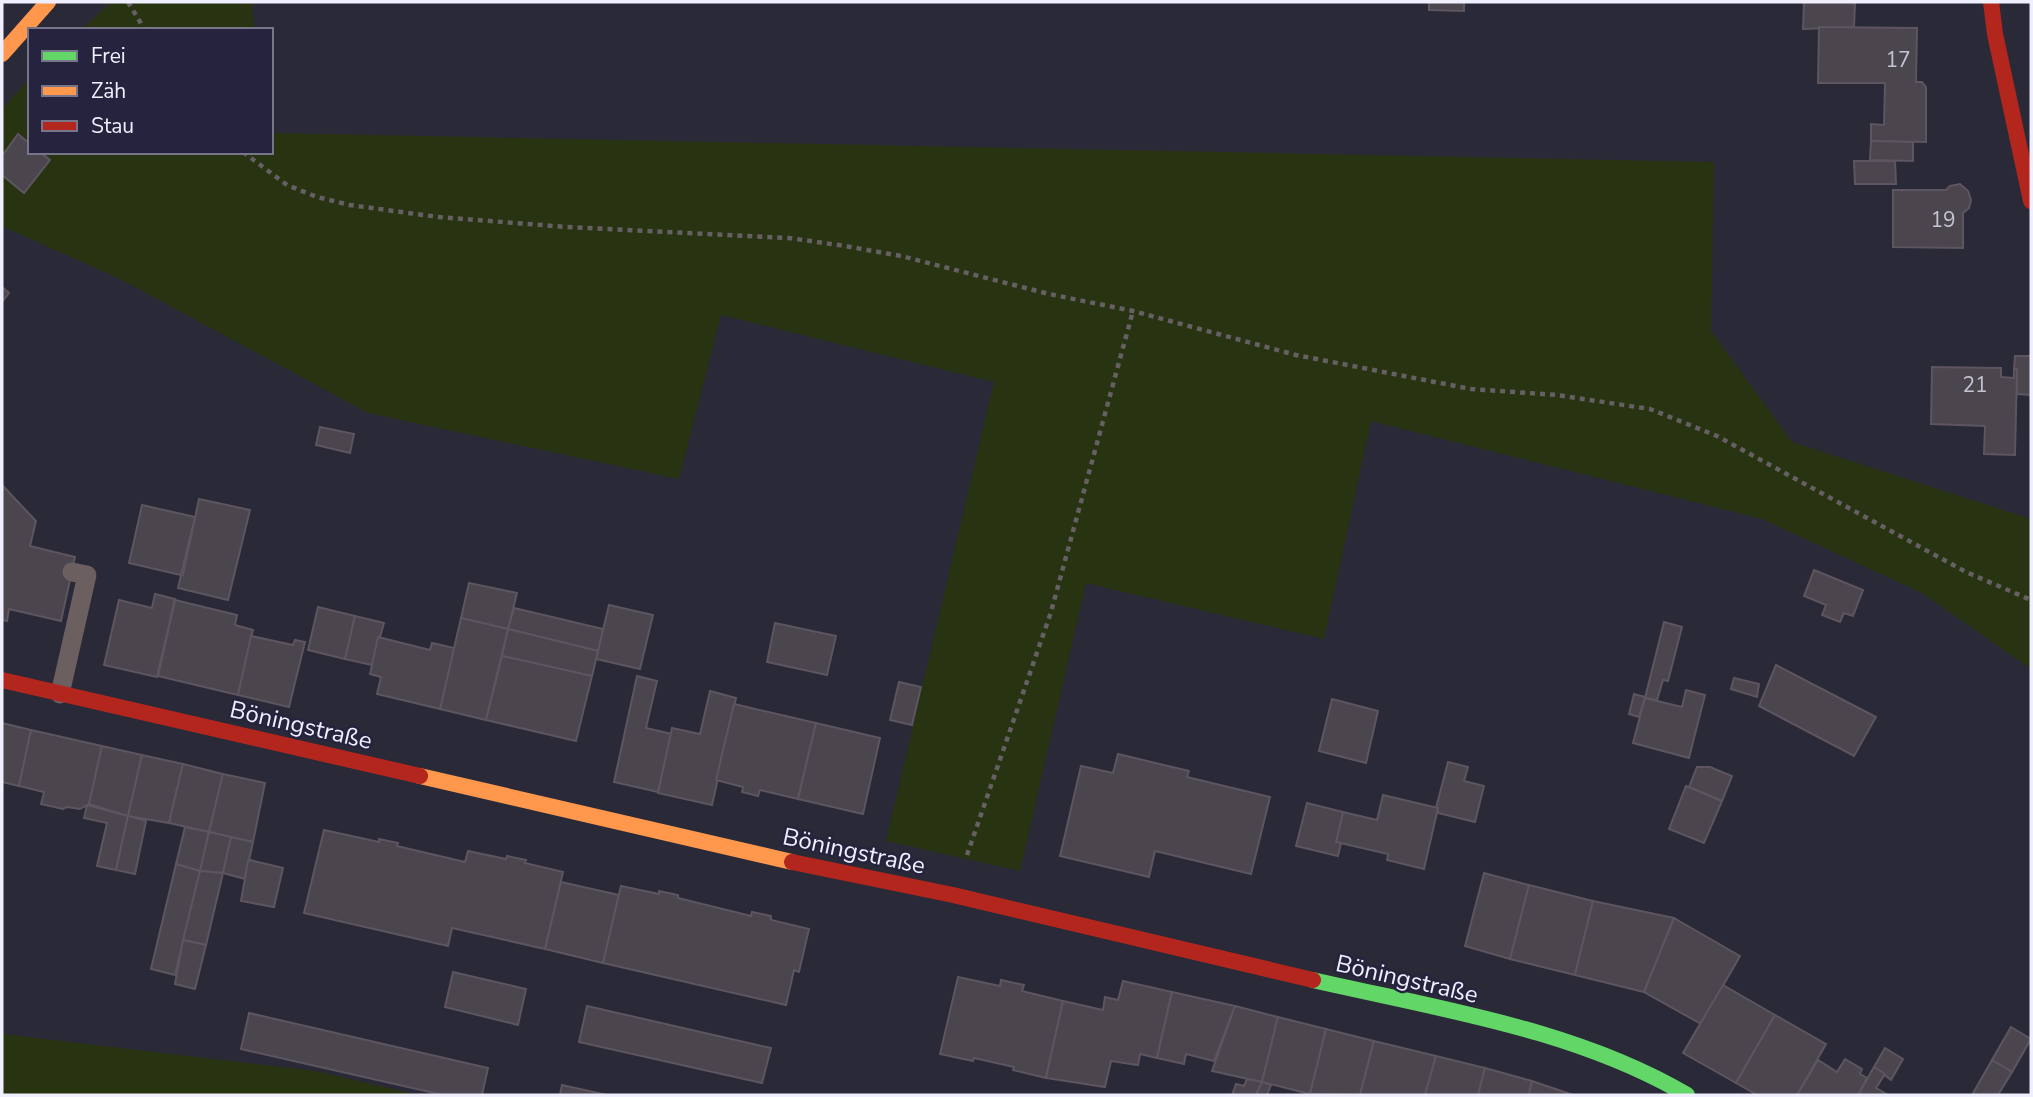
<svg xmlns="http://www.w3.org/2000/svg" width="2033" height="1097" viewBox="0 0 2033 1097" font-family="'Nunito Sans',sans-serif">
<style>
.green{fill:#283411}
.building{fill:#4b454e;stroke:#5d555f;stroke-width:2}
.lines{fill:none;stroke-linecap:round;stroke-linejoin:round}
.path{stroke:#665f64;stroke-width:4.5;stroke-dasharray:5 5;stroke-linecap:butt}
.lane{stroke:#6c5f5f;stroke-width:19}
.fast{stroke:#63d668;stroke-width:16}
.slow{stroke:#ff974d;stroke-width:16}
.jam{stroke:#b3261e;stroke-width:16}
.labels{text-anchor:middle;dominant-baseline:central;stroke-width:5;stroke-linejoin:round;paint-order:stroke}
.number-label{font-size:21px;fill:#c6c4d2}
.street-label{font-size:24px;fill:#efeffe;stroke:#25233d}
</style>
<rect width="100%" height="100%" fill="#2a2937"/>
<g class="green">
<path d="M112,2H251L255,30H80Z"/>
<path d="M30,78V152H271V133L1714,162L1711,331L1792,442L2031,519V669L1922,593L1762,519L1371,421L1324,639L1086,583L1020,871L886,841L994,382L721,315L679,479L368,413L124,281L2,226V109Z"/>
<path d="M2,1034L315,1071L420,1095H2Z"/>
</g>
<g class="building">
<path d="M1429,2H1464V11L1429,10Z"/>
<path d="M1804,2H1855L1854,27L1803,29Z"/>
<path d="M1819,27L1917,28L1916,82H1922L1926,87V142L1871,141V124L1884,125L1885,83H1818Z"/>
<path d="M18,134L30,144V152H40L50,160L24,193L2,175V156Z"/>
<path d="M1871,141L1913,142V161L1870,160Z"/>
<path d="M1854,161H1895L1896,184H1855Z"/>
<path d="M1960,184L1968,191L1971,200L1969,208L1963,213V248L1893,247V190H1946L1950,186Z"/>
<path d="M2,287L9,293L2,302Z"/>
<path d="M2015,356H2031V395L2017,394V369H2014Z"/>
<path d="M1932,367L2001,368V377L2014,378V369H2017L2015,455L1984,454L1985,426L1931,424Z"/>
<path d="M320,427L354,434L350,453L316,445Z"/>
<path d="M2,485L36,521L30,546L75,557L61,621L9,609L7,621L2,620Z"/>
<path d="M199,499L250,510L228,600L178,588L181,575H183Z"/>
<path d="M142,505L195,517L181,575L129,563Z"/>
<path d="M1814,570L1863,590L1853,616L1844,613L1840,622L1822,615L1826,605L1804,596Z"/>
<path d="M469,583L517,593L508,629L461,618Z"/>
<path d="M155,594L175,599L157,677L104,665L119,600L152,608Z"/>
<path d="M175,600L237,615L235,625L253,630L238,695L158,676Z"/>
<path d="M609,605L653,615L640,669L596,659Z"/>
<path d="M318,607L355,616L345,659L308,650Z"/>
<path d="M514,608L603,629L598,651L508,629Z"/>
<path d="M355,616L384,623L372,665L345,659Z"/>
<path d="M461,618L508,629L486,720L440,709Z"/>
<path d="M1664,622L1682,627L1668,681L1663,680L1657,700L1645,698Z"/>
<path d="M775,623L836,636L827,675L767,662Z"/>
<path d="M508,629L598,651L592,676L502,656Z"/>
<path d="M251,636L293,645L295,640L305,642L289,707L238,695Z"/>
<path d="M378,637L430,650L432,643L454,648L440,709L377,694L381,677L370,674Z"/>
<path d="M502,656L592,676L576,741L486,720Z"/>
<path d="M1776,665L1876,717L1854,756L1759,706Z"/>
<path d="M637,676L657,681L646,728L672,734L658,792L614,782Z"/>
<path d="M1734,678L1759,684L1757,697L1731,689Z"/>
<path d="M899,682L921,687L912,725L890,720Z"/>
<path d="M1686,690L1705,695L1689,758L1633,743L1645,698L1682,707Z"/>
<path d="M710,691L736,698L712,805L658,793L672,728L700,734Z"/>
<path d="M1634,694L1645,697L1639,717L1629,714Z"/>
<path d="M1332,699L1378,711L1366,763L1319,751Z"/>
<path d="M734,704L816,723L798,799L760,790L758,796L742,792L743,787L716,780Z"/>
<path d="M2,723L31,730L19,786L2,782Z"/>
<path d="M816,723L880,738L863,814L798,799Z"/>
<path d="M31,730L102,746L89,804L80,809L67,807L63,809L41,804L44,792L19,786Z"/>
<path d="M102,746L142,755L128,816L89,804Z"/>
<path d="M1118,754L1189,771L1187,777L1270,797L1251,874L1155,851L1149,877L1060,856L1081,766L1113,773Z"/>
<path d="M142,755L183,764L169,823L128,816Z"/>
<path d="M1448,762L1468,767L1464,781L1484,786L1475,822L1438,813V808H1436Z"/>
<path d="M183,764L223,774L209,832L169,823Z"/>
<path d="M1697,767H1710L1732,776L1722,801L1689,787Z"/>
<path d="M223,774L265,783L253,842L209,832Z"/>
<path d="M1686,786L1722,801L1704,843L1669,829Z"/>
<path d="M1383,795L1438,808L1424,869L1387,860L1388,854L1336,842L1343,812L1377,820Z"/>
<path d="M1307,803L1343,812L1336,842L1341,843L1338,856L1296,846Z"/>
<path d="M87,805L128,816L116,870L97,866L107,823L84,818Z"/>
<path d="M128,816L146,821L135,874L116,870Z"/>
<path d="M185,827L209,832L200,871L176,864Z"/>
<path d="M324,830L379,842V839L398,843L397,846L465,862L468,851L506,859L507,856L526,860L525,863L563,872L545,949L452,928L448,946L304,913Z"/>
<path d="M209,832L231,837L223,873L200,871Z"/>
<path d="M231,837L253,842L245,879L223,873Z"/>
<path d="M250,860L283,868L274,907L241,901L248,861Z"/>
<path d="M176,864L200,871L175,975L151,969Z"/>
<path d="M200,871L223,873L206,945L183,940Z"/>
<path d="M1484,873L1529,885L1510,959L1465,946Z"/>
<path d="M561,882L619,895L603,963L545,949Z"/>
<path d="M1529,885L1593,901L1575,975L1510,959Z"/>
<path d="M621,886L659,894V891L678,895V898L751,916L752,912L771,916V920L809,929L799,972L794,970L786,1005L603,963Z"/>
<path d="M1593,901L1674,918L1644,992L1575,975Z"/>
<path d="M1674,918L1740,956L1701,1024L1644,992Z"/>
<path d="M183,940L206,945L195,989L175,984Z"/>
<path d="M453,972L526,989L518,1025L445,1007Z"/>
<path d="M958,977L1000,986L1001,980L1024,985L1022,991L1063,1001L1046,1078L1013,1070L1014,1067L974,1058L973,1061L940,1054Z"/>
<path d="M1123,981L1172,992L1157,1058L1140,1054L1138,1065L1111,1061L1105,1087L1046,1078L1063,1001L1103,1010L1105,997L1118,1000Z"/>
<path d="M1723,985L1775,1015L1736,1083L1683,1053Z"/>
<path d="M1172,992L1235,1006L1214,1061L1186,1054L1184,1064L1157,1058Z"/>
<path d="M587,1006L771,1048L762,1083L579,1042Z"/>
<path d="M1235,1006L1278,1017L1262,1082L1212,1071Z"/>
<path d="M249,1013L488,1068L482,1095H443L241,1049Z"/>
<path d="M1775,1015L1826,1044L1797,1095H1757L1736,1083Z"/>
<path d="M1278,1017L1326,1029L1310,1094L1262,1082Z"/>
<path d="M2011,1027L2031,1039L2012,1072L1992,1060Z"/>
<path d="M1326,1029L1374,1041L1360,1095L1310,1094Z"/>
<path d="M1374,1041L1436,1056L1425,1095H1360Z"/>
<path d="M1885,1048L1903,1059L1891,1080L1874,1067Z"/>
<path d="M1436,1056L1485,1068L1478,1095H1425Z"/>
<path d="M1845,1059L1862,1069L1860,1074L1867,1078L1858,1095H1797L1818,1060L1837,1072Z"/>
<path d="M1992,1060L2012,1072L1998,1095H1972Z"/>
<path d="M1874,1067L1885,1074L1876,1088L1888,1095H1858Z"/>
<path d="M1485,1068L1532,1081L1529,1095H1478Z"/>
<path d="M1247,1079L1262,1082L1256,1095H1232L1236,1084L1244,1086Z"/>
<path d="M1532,1081L1573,1095H1529Z"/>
<path d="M1262,1082L1271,1085L1267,1095H1256Z"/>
<path d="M562,1085L607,1095H560Z"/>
</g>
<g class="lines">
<g class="path">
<path d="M128,2L145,30"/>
<path d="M243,152L287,185L317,197L350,205L438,217L567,227L789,238L845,246L901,256L1049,294L1133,311L1296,355L1471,389L1557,395L1650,409L1717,436L1966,572L2031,600"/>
<path d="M967,855L1051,612L1133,311"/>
</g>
<path class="lane" d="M60,694L87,575L72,572"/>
<path class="fast" d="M1313,980C1438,1009 1575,1029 1687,1095"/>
<g class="slow">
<path d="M2,54L48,2"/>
<path d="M420,776L792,862"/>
</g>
<g class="jam">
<path d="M1991,2L1995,34L2031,201"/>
<path d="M2,680L420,776"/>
<path d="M792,862L953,895L1313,980"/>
</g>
</g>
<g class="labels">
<g class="number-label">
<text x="1898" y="60">17</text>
<text x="1943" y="220">19</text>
<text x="1975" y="385">21</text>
</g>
<g class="street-label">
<text transform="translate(301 725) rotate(13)">Böningstraße</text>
<text transform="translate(854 851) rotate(12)">Böningstraße</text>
<text transform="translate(1407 979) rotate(13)">Böningstraße</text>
</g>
</g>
<rect width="2033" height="1097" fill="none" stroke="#efeffe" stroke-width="7"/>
<rect x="28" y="28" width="245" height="126" fill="#25233d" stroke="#76758a" stroke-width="2"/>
<rect x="42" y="51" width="35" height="10" fill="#63d668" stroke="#76758a" stroke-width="2"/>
<text x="91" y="63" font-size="21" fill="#efeffe">Frei</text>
<rect x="42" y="86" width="35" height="10" fill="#ff974d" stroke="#76758a" stroke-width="2"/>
<text x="91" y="98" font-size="21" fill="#efeffe">Zäh</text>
<rect x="42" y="121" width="35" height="10" fill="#b3261e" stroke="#76758a" stroke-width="2"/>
<text x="91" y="133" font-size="21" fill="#efeffe">Stau</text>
</svg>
